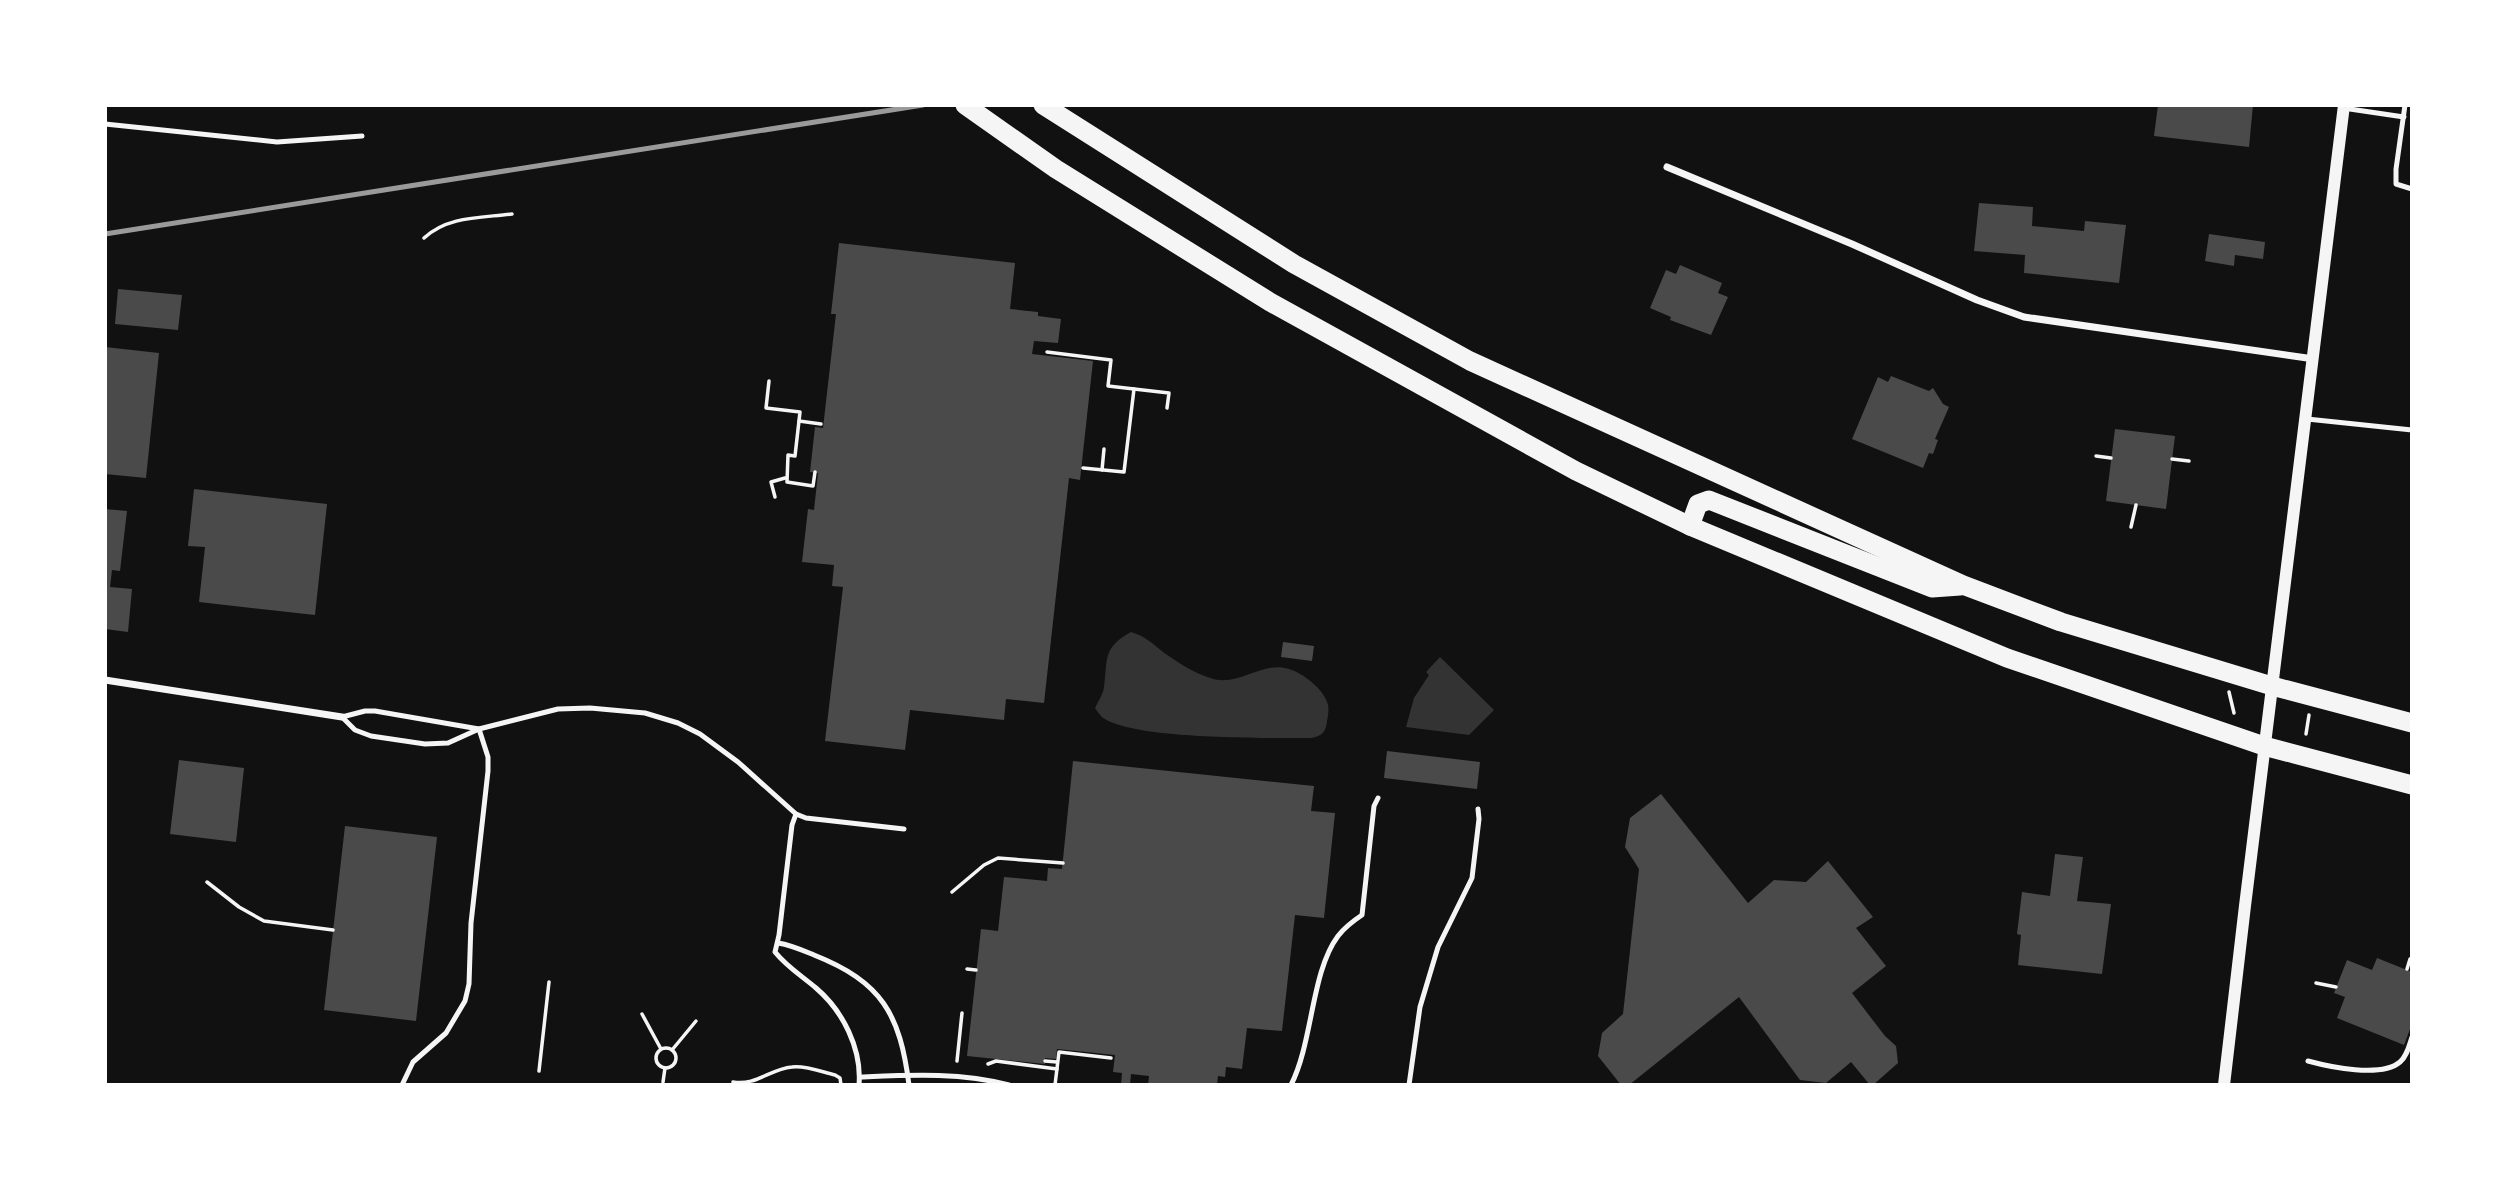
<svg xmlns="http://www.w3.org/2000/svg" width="2517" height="1190" viewBox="0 0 2517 1190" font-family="'PT Sans Narrow',sans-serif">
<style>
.water{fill:#333}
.building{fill:#4a4a4a}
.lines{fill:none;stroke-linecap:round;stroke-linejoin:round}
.path{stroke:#f5f5f5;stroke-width:3.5}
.service{stroke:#f5f5f5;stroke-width:5}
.minor{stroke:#f5f5f5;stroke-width:7}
.tertiary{stroke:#f5f5f5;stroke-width:12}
.trunk{stroke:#f5f5f5;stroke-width:19}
.rail{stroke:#9a9a9a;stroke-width:5}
</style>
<rect width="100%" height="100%" fill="#111"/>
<g class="water">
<path d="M1131,632C1145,636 1152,643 1163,652C1177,662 1194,673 1210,678C1239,688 1262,660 1289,669C1303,673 1325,690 1328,705C1329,710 1328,716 1327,721C1326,732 1322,736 1311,738C1270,738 1131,740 1102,717C1099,714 1097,711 1095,708C1098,701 1103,695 1104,687C1108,659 1102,648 1131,632Z"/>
<path d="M1440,657L1494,710L1469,735L1406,727L1414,698L1429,675L1426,672Z"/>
</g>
<g class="building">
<path d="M2158,105H2253L2249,147L2154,136Z"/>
<path d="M1979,203L2033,207L2032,226L2084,231L2085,221L2126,225L2119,283L2024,273L2025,255L1974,251Z"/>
<path d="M2209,234L2265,242L2263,259L2235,255L2234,266L2205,261Z"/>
<path d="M839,243L1015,263L1010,309L1038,312V316L1061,319L1058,343L1034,341L1032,354L1093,361L1080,480L1069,478L1044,703L1006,699L1004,720L910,710L905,750L825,741L843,587L832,586L834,565L802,562L808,509L814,510L818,473L810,472L815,427L823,428L836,314H831Z"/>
<path d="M1680,265L1722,283L1718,293L1728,297L1711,335L1670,320L1671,317L1650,308L1666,270L1676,274Z"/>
<path d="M118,289L182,295L178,330L115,324Z"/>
<path d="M105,347L159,353L146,478L105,474Z"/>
<path d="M1891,376L1929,391L1933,388L1943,404L1949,407L1935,439L1938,440L1933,454L1929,453L1923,468L1852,439L1878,377L1888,382Z"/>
<path d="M2115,429L2175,436L2166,509L2106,501Z"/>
<path d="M194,489L327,504L315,615L199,602L205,547L188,546Z"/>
<path d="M105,509L127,511L120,571L112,570L110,587L132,589L128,632L105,629Z"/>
<path d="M1283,642L1314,646L1312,661L1281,657Z"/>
<path d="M1387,751L1480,762L1477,789L1384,778Z"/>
<path d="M179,760L244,768L236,842L170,834Z"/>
<path d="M1073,761L1314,786L1311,811L1335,813L1324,918L1295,915L1282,1031L1247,1028L1242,1069L1226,1067L1225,1077L1218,1076L1217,1085H1148L1149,1076L1131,1074L1130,1085H1121L1122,1073L1113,1072L1115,1055L1057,1049L1056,1059L1045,1058V1064L967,1056L981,929L998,931L1004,877L1047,881L1048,868L1062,869Z"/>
<path d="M1661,794L1748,903L1774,880L1806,882L1828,861L1873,917L1856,928L1886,966L1852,993L1885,1036L1896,1046L1898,1063L1873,1085H1870L1851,1062L1826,1083L1800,1080L1739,997L1629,1085H1621L1598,1056L1602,1033L1623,1014L1639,869L1625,847L1630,818Z"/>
<path d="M345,826L437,837L416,1021L324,1010Z"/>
<path d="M2055,854L2083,857L2077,901L2111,904L2102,974L2018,965L2021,935L2017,934L2022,892L2050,896Z"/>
<path d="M2377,958L2412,972V1024L2404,1045L2337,1018L2345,997L2334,993L2347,960L2372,970Z"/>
</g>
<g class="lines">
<g class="path">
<path d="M424,238C448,216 480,218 512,214"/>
<path d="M1047,352L1111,360L1108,386L1169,393L1167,408"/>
<path d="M769,381L766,408L800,412L795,456L788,455L787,482L813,486L815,472"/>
<path d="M799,421L821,424"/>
<path d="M2096,456L2111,458"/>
<path d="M2172,459L2189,461"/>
<path d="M1083,468L1124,472L1134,389"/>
<path d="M1102,470L1104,449"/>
<path d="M775,497L771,482L785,478"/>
<path d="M2131,527L2136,505"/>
<path d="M2229,692L2234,713"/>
<path d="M2306,734L2309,715"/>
<path d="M207,882L239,907L264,921L333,930"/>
<path d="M952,892L984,865L998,858L1063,863"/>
<path d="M967,969L976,970"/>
<path d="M2407,969L2410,959"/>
<path d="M2316,983L2336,987"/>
<path d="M642,1014L661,1049"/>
<circle cx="666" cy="1058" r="10"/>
<path d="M672,1050L696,1021"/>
<path d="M957,1061L962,1013"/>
<path d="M1045,1061L1057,1062"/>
<path d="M988,1064L996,1061L1057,1069"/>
<path d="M539,1071L549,982"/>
<path d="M663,1082L665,1068"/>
<path d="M733,1082C756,1086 770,1069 792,1067C805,1065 822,1072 835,1075L840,1078L841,1085"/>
<path d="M1055,1085L1059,1052L1111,1058"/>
</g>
<g class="service">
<path d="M2405,105L2396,169V184L2412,189"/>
<path d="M2343,108L2404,117"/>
<path d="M105,124L277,142L362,136"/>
<path d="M2307,419L2412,430"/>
<path d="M479,729L375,711H365L342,717L355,730L371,736L425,744L448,743L479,729L558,709L590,708L645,713L678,723L700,734L738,762L796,814L806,818L904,829"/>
<path d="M796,814L792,825L779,935L775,952C787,967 802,976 816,988C843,1011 862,1049 859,1085"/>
<path d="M778,943C791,945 802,950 814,955C882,982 900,1014 909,1085"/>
<path d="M2308,1061C2330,1067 2381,1078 2400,1062C2407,1056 2409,1046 2412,1037"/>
<path d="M860,1077C909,1075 960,1072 1009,1085"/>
<path d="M402,1085L413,1062L446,1033L465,1001L469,984L471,923L488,771V757L479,729"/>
<path d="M1291,1085C1313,1042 1311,972 1338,936C1345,927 1353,921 1362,915L1374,806L1378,798"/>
<path d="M1409,1085L1420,1007L1438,947L1472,878L1479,819L1478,809"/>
</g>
<g class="minor">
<path d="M1667,167L1852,244L1977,300L2024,317L2314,359"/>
<path d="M105,680L342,717"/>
</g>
<path class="tertiary" d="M2224,1085C2261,758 2306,432 2344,105"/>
<g class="trunk">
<path d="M965,105L1056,169L1270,302L1576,471L1690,526L2007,658L2264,746L2412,785"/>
<path d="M1043,105L1294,264L1470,361L1963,585L2061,622L2272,686L2412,723"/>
<path d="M1690,526L1698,504L1709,500L1932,588L1960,586"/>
</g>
<path class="rail" d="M105,234L923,105"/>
</g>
<rect width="2517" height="1190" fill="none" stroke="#ffffff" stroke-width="214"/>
</svg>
